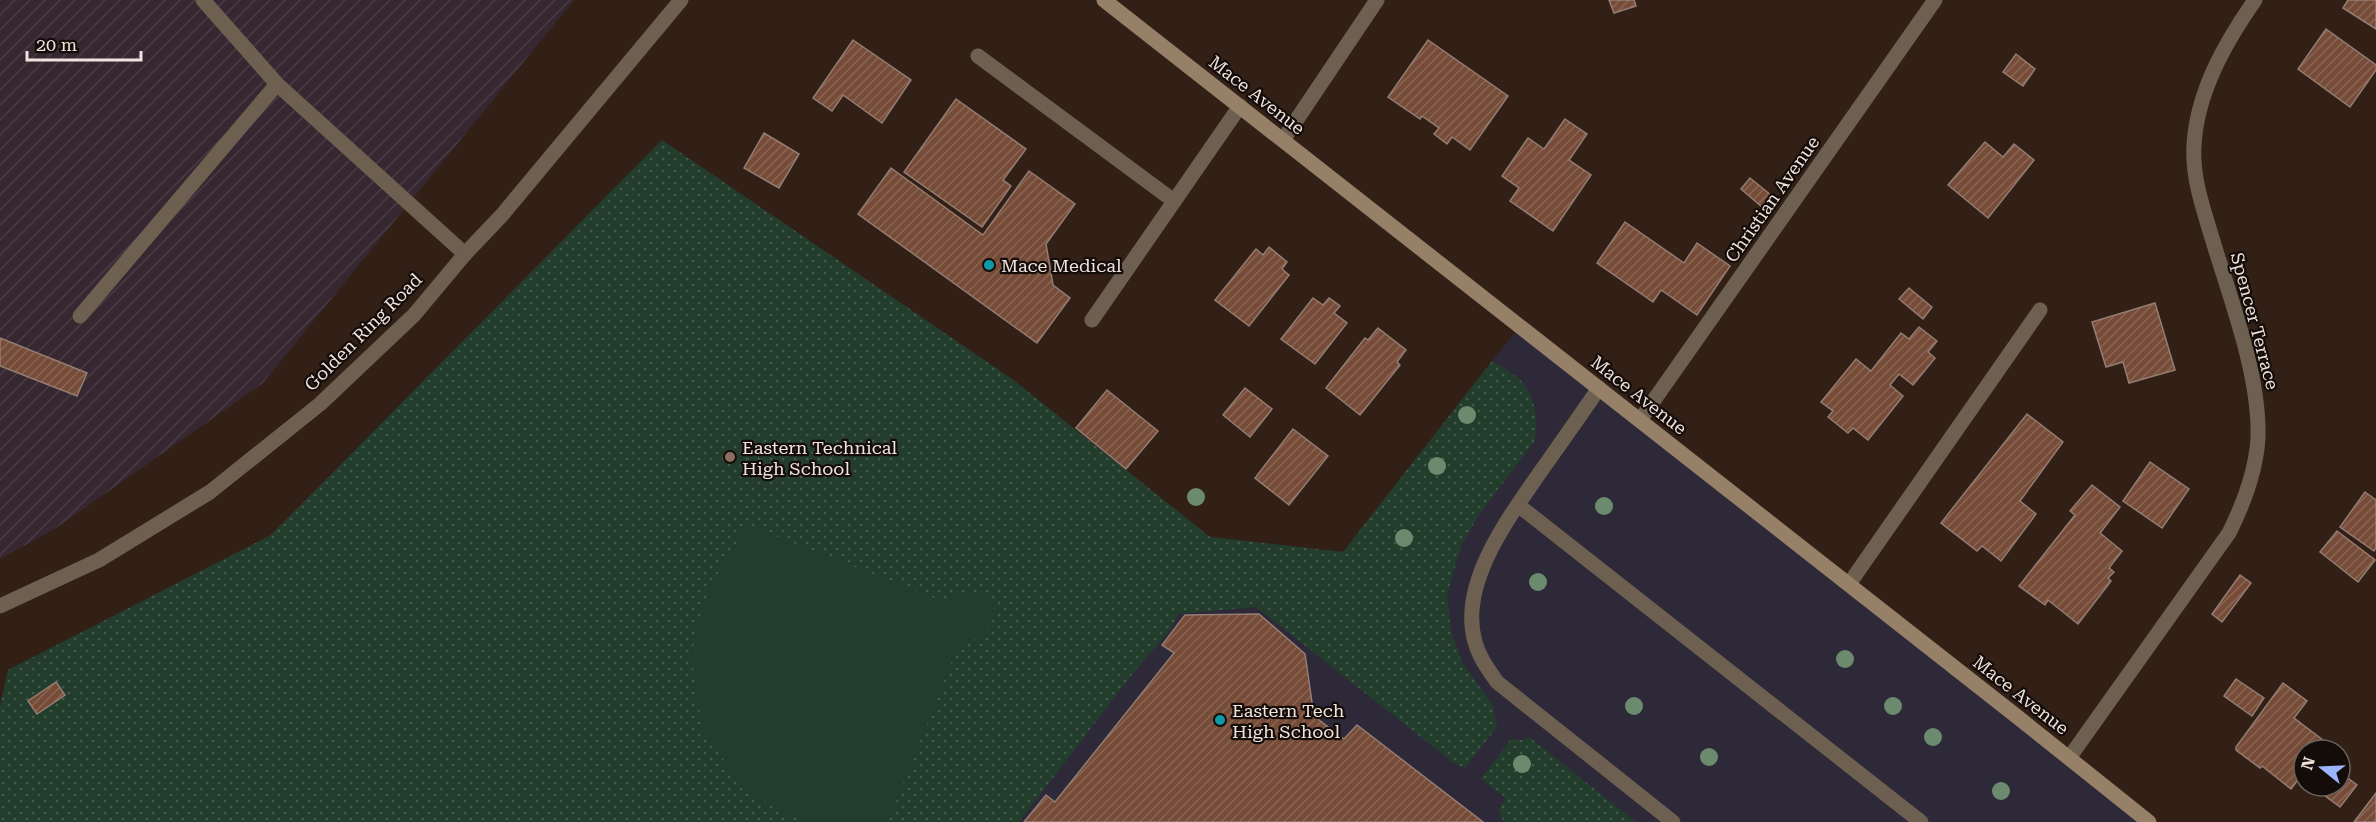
<svg xmlns="http://www.w3.org/2000/svg" width="2376" height="822" viewBox="0 0 2376 822" font-family="'Roboto Serif',serif">
<style>
.industrial{fill:url(#industrial-furrows)}
.education{fill:#2e2939}
.grass{fill:url(#grass-dots)}
.park{fill:#233d2c}
.building{fill:url(#building-hatch);stroke:#947d73;stroke-width:1.5}
.lines{fill:none;stroke-linecap:round;stroke-linejoin:round}
.lane{stroke:#6d6050;stroke-width:15}
.street{stroke:#6d6050;stroke-width:15}
.secondary{stroke:#968068;stroke-width:15}
.tree{fill:#6c8a6d}
.culture-dot{fill:#0f9aa8;stroke:#140c08;stroke-width:2}
.education-dot{fill:#8d6e63;stroke:#140c08;stroke-width:2}
.labels{text-anchor:middle;dominant-baseline:central;stroke-width:4.5;stroke-linejoin:round;paint-order:stroke}
.street-label{font-size:18px;fill:#f0e3dd;stroke:#140c08}
.poi-label{font-size:18px;fill:#f0e3dd;stroke:#140c08;text-anchor:start}
</style>
<defs>
<pattern id="industrial-furrows" width="10" height="10" patternUnits="userSpaceOnUse" patternTransform="scale(1.5)"><rect width="10" height="10" fill="#362731"/><path d="M-1 1l2-2M0 10L10 0M9 11l2-2" fill="none" stroke="#4a3c45"/></pattern>
<pattern id="grass-dots" width="8" height="8" patternUnits="userSpaceOnUse" patternTransform="scale(1.5)"><rect width="8" height="8" fill="#233d2c"/><path d="M2 2h.1M6 6h.1" fill="none" stroke="#43594a" stroke-width="1.8" stroke-linecap="round"/></pattern>
<pattern id="building-hatch" width="6" height="6" patternUnits="userSpaceOnUse" patternTransform="scale(1.5)"><rect width="6" height="6" fill="#764b37"/><path d="M-1 1l2-2M0 6l6-6M5 7l2-2" fill="none" stroke="#8a6554"/></pattern>
</defs>
<rect width="100%" height="100%" fill="#322017"/>
<path class="industrial" d="M0,0H574L263,383L53,530L0,559Z"/>
<path class="education" d="M662,140L1012,379L1210,537L1343,552L1519,327L2151,822H0V706L8,670L271,535Z"/>
<g class="grass">
<path d="M662,140L1012,379L1210,537L1343,552L1492,361C1501,367 1516,374 1523,383C1536,400 1539,423 1534,442L1478,516L1461,546L1447,595L1451,632L1463,664L1492,704L1497,727L1465,768L1455,764L1256,607L1178,614L1171,629L1134,672L1019,822H0V706L8,670L271,535Z"/>
<path d="M1529,737L1636,822H1506L1501,818L1499,809L1506,798L1481,779L1511,739L1523,740Z"/>
</g>
<path class="park" d="M747,525L947,603L956,593H988L996,615L980,639L960,641L888,822H804L743,790L702,726L691,654L709,589Z"/>
<g class="building">
<path d="M1609,0H1634L1636,6L1614,13Z"/>
<path d="M2348,0H2376V29L2343,8Z"/>
<path d="M2326,29L2376,65V70L2350,107L2298,69Z"/>
<path d="M853,40L911,80L882,123L843,95L832,111L813,98Z"/>
<path d="M1428,40L1508,96L1470,150L1452,137L1447,144L1434,134L1439,128L1422,116L1420,119L1388,97Z"/>
<path d="M2016,54L2035,69L2023,86L2003,72Z"/>
<path d="M956,99L1026,149L1003,180L1011,186L982,227L904,172Z"/>
<path d="M1565,119L1587,134L1569,160L1591,175L1553,231L1510,201L1519,188L1502,176L1528,138L1544,149Z"/>
<path d="M764,133L799,154L779,188L744,168Z"/>
<path d="M1985,142L2003,157L2014,144L2034,160L1988,218L1948,185Z"/>
<path d="M891,168L983,235L1029,171L1075,204L1046,244L1053,285L1070,298L1037,343L858,214Z"/>
<path d="M1750,178L1772,196L1762,207L1741,189Z"/>
<path d="M1625,222L1684,263L1697,243L1730,266L1697,315L1661,290L1653,302L1597,263Z"/>
<path d="M1269,247L1287,262L1282,269L1289,275L1249,326L1215,300L1256,249L1263,255Z"/>
<path d="M1909,288L1932,307L1923,319L1899,299Z"/>
<path d="M1313,298L1323,305L1329,298L1340,306L1334,313L1347,323L1315,364L1281,339Z"/>
<path d="M2155,303L2175,370L2129,383L2123,362L2106,367L2092,322Z"/>
<path d="M1919,327L1937,341L1928,352L1935,358L1913,385L1899,374L1890,385L1903,396L1868,440L1853,428L1848,433L1828,417L1833,411L1821,402L1856,359L1871,371L1901,333L1909,339Z"/>
<path d="M1378,328L1406,350L1397,362L1400,365L1360,415L1326,388L1365,338L1368,340Z"/>
<path d="M0,338L87,373L77,396L0,366Z"/>
<path d="M1245,388L1272,409L1250,437L1223,415Z"/>
<path d="M1107,390L1158,431L1126,469L1076,428Z"/>
<path d="M2027,414L2063,442L2020,501L2036,514L2001,561L1982,546L1977,551L1941,523Z"/>
<path d="M1293,429L1328,456L1289,505L1255,478Z"/>
<path d="M2150,462L2189,489L2162,528L2123,501Z"/>
<path d="M2092,485L2120,507L2100,533L2122,551L2109,568L2114,572L2108,578L2111,581L2078,624L2048,600L2045,605L2019,586L2075,515L2070,511Z"/>
<path d="M2365,492L2376,500V548L2374,551L2340,527Z"/>
<path d="M2337,531L2375,560L2358,582L2320,552Z"/>
<path d="M2240,575L2251,583L2222,622L2212,614Z"/>
<path d="M1259,614L1305,654L1314,716L1344,739L1357,725L1483,822H1024L1046,795L1055,802L1174,653L1162,645L1185,615Z"/>
<path d="M2236,679L2264,698L2252,716L2224,696Z"/>
<path d="M56,682L65,695L37,714L28,701Z"/>
<path d="M2283,683L2307,701L2294,718L2327,743L2321,750H2304V772L2291,789L2262,766L2260,768L2236,750V747Z"/>
<path d="M2341,773L2357,785L2340,807L2324,795L2331,786H2340Z"/>
<path d="M2376,793V822H2354Z"/>
</g>
<g class="lines">
<g class="lane">
<path d="M203,0L277,84L465,254"/>
<path d="M978,56L1174,201"/>
<path d="M80,316L277,84"/>
<path d="M1092,320L1240,106"/>
<path d="M1599,388C1580,416 1560,444 1541,471C1510,516 1458,583 1475,642C1479,657 1488,669 1497,682L1673,822"/>
<path d="M1640,420L1935,0"/>
<path d="M1518,505L1921,822"/>
<path d="M1849,584L2040,310"/>
</g>
<g class="street">
<path d="M1283,140L1377,0"/>
<path d="M0,606L99,560L210,492L320,404L414,315L465,254L502,215L681,0"/>
<path d="M2069,758L2229,533C2244,503 2256,471 2258,438C2260,375 2230,298 2212,238C2203,207 2192,178 2194,145C2197,92 2225,43 2255,0"/>
</g>
<path class="secondary" d="M1104,0L2015,715L2149,822"/>
</g>
<g class="tree">
<circle cx="1467" cy="415" r="9"/>
<circle cx="1437" cy="466" r="9"/>
<circle cx="1196" cy="497" r="9"/>
<circle cx="1604" cy="506" r="9"/>
<circle cx="1404" cy="538" r="9"/>
<circle cx="1538" cy="582" r="9"/>
<circle cx="1845" cy="659" r="9"/>
<circle cx="1634" cy="706" r="9"/>
<circle cx="1893" cy="706" r="9"/>
<circle cx="1933" cy="737" r="9"/>
<circle cx="1709" cy="757" r="9"/>
<circle cx="1522" cy="764" r="9"/>
<circle cx="2001" cy="791" r="9"/>
</g>
<g class="culture-dot">
<circle cx="989" cy="265" r="6"/>
<circle cx="1220" cy="720" r="6"/>
</g>
<circle class="education-dot" cx="730" cy="457" r="6"/>
<g class="labels">
<g class="street-label">
<text transform="translate(1257 95) rotate(38)">Mace Avenue</text>
<text transform="translate(1772 199) rotate(-55)">Christian Avenue</text>
<text transform="translate(2255 321) rotate(75)">Spencer Terrace</text>
<text transform="translate(363 332) rotate(-45)">Golden Ring Road</text>
<text transform="translate(1639 395) rotate(38)">Mace Avenue</text>
<text transform="translate(2021 695) rotate(38)">Mace Avenue</text>
</g>
<g class="poi-label">
<text x="1001" y="265">Mace Medical</text>
<text x="742" y="447">Eastern Technical<tspan x="742" dy="21">High School</tspan></text>
<text x="1232" y="710">Eastern Tech<tspan x="1232" dy="21">High School</tspan></text>
</g>
</g>
<g transform="translate(2322 768) rotate(288)"><circle r="28" fill="#140c08" stroke="#6c625d" stroke-width="1.5"/>
<path d="M0-4.5L10 22L0 15L-10 22Z" fill="#9cb4fd"/>
<text y="-9" font-size="16" font-weight="bold" text-anchor="middle" fill="#f0e3dd">N</text>
</g>
<path d="M27 51v9h114v-9" fill="none" stroke="#f0e3dd" stroke-width="3"/>
<text x="36" y="51" font-size="18" fill="#f0e3dd" stroke="#140c08" stroke-width="4.5" paint-order="stroke">20 m</text>
</svg>
